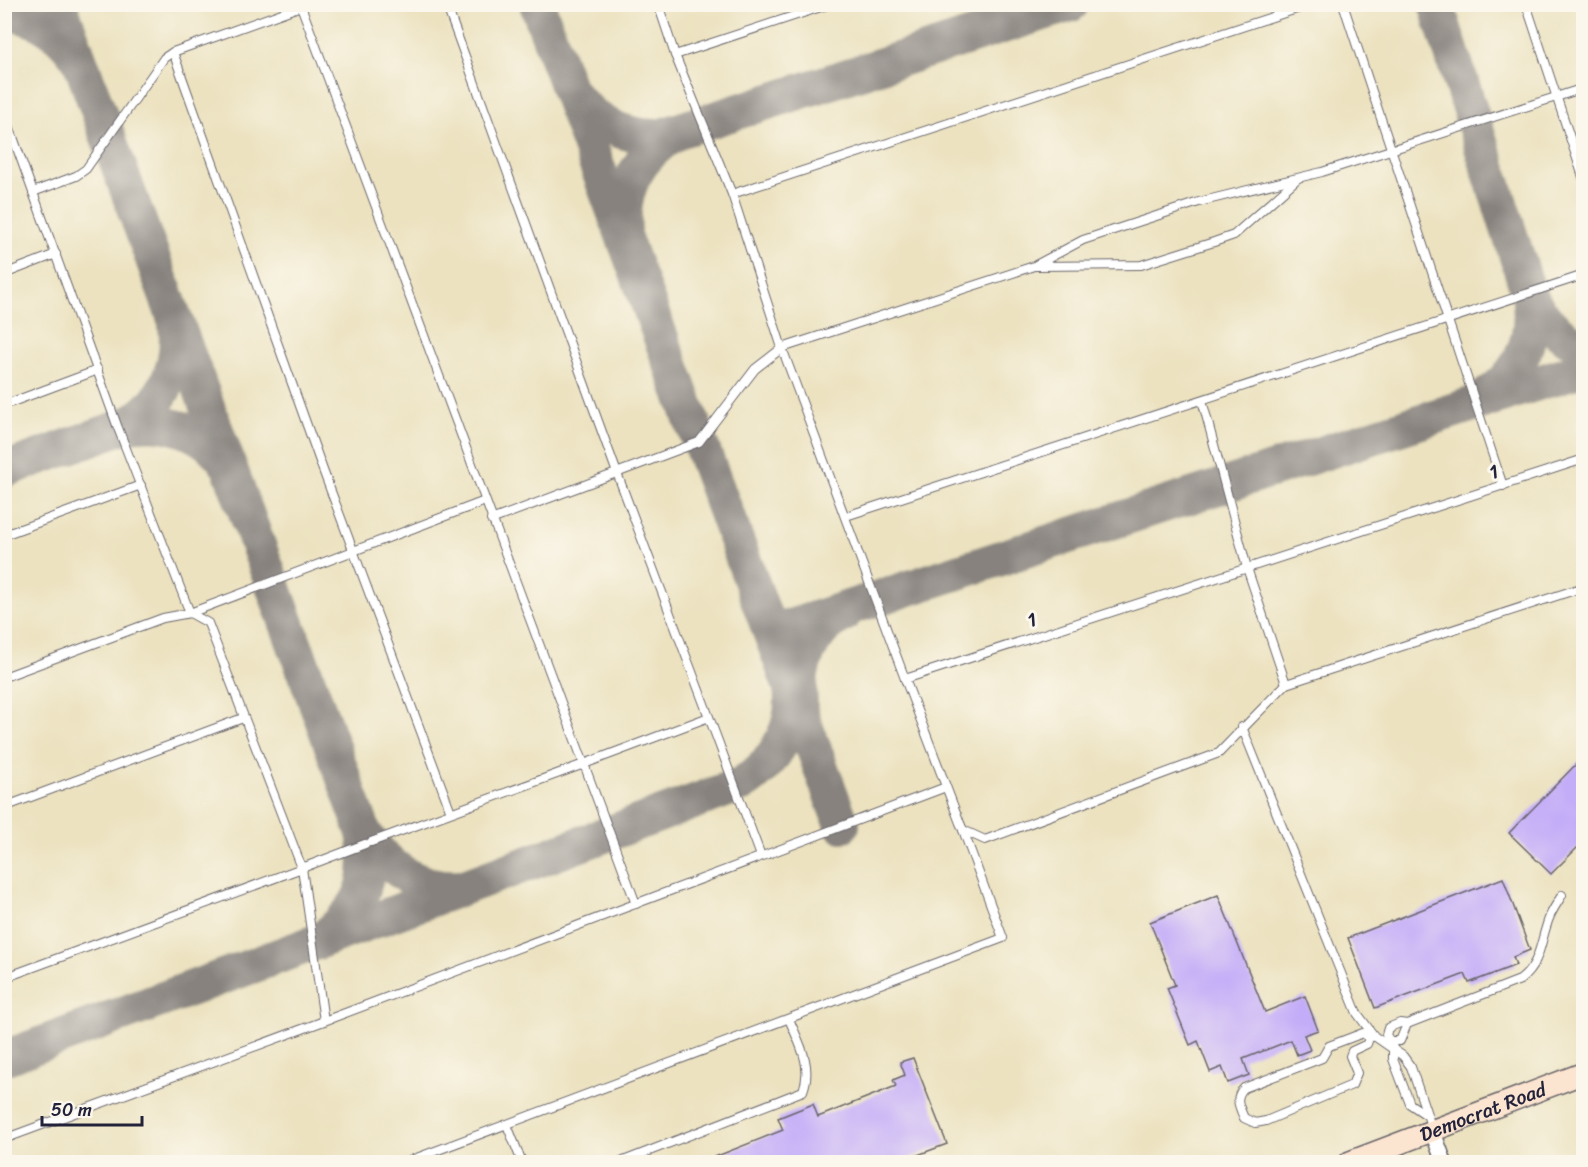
<svg xmlns="http://www.w3.org/2000/svg" width="1588" height="1167" viewBox="0 0 1588 1167" font-family="Sriracha,sans-serif">
<style>
.lines{fill:none;stroke-linecap:round;stroke-linejoin:round}
.taxiway{stroke:#87827e;stroke-width:36}
.building{fill:#c4adf8}
.service-casing{stroke:#69656a;stroke-width:10}
.minor-casing{stroke:#69656a;stroke-width:18}
.secondary-casing{stroke:#69656a;stroke-width:24}
.service{stroke:#fff;stroke-width:8}
.minor{stroke:#fff;stroke-width:15}
.secondary{stroke:#fce5d0;stroke-width:21}
.labels{text-anchor:middle;dominant-baseline:central;stroke-width:6;stroke-linejoin:round;paint-order:stroke}
.street-label{font-size:20px;fill:#22223b;stroke:#fbf7ec}
</style>
<rect width="100%" height="100%" fill="#fbf7ec"/>
<filter id="ink" filterUnits="userSpaceOnUse"><feTurbulence type="fractalNoise" baseFrequency=".0167" numOctaves="2"/><feDisplacementMap in="SourceGraphic" scale="12" xChannelSelector="R" yChannelSelector="G"/><feConvolveMatrix kernelMatrix="1 2 1 2 8 2 1 2 1" color-interpolation-filters="sRGB"/></filter>
<filter id="wash" filterUnits="userSpaceOnUse"><feTurbulence type="fractalNoise" baseFrequency=".008" numOctaves="4" result="noise"/><feDisplacementMap in="SourceGraphic" scale="24" xChannelSelector="R" yChannelSelector="G"/><feGaussianBlur stdDeviation="1.35" result="paint"/><feColorMatrix in="noise" values="0 0 0 0 0 0 0 0 0 0 0 0 0 0 0 0 0 1.4 0 .05"/><feComposite in="paint" operator="in"/></filter>
<g filter="url(#wash)">
<rect width="100%" height="100%" fill="#ece2c0"/>
<g class="lines">
<g class="taxiway">
<path d="M59,4L364,833C373,887 361,907 320,941"/>
<path d="M537,4L842,825"/>
<path d="M1436,4L1529,294C1541,318 1558,337 1584,346"/>
<path d="M4,13C33,15 57,30 74,53"/>
<path d="M573,95C596,124 623,137 659,137L1071,4"/>
<path d="M624,231C621,188 638,157 674,134"/>
<path d="M1485,397C1522,373 1536,337 1529,294"/>
<path d="M120,427C161,417 203,428 227,464"/>
<path d="M4,470C29,461 53,452 78,443C95,436 113,431 128,424C163,406 181,365 176,327"/>
<path d="M771,633L1584,368"/>
<path d="M800,703C796,668 811,630 844,614"/>
<path d="M364,833C387,867 416,890 459,887"/>
<path d="M4,1058L742,784C777,762 802,719 788,676"/>
</g>
</g>
<g id="blocks">
<g class="building">
<path d="M1584,756V841L1551,874L1509,833Z"/>
<path d="M1503,878L1530,950L1513,957L1516,965L1469,983L1465,974L1375,1008L1348,938Z"/>
<path d="M1218,895L1265,1012L1305,996L1318,1030L1304,1035L1310,1050L1297,1055L1291,1040L1243,1059L1249,1075L1228,1083L1222,1067L1210,1072L1198,1041L1190,1045L1167,988L1175,985L1150,922Z"/>
<path d="M913,1058L947,1144L899,1162H702L783,1130L778,1118L813,1104L818,1117L896,1086L893,1080L905,1075L900,1062Z"/>
</g>
</g>
</g>
<g filter="url(#ink)">
<use href="#blocks" fill-opacity="0" stroke="#69656a" stroke-width="1.5"/>
<g class="lines">
<defs>
<g id="service">
<path d="M446,4L617,473L709,717L584,764L636,904"/>
<path d="M658,4L675,55L732,194"/>
<path d="M1343,4L1503,486"/>
<path d="M1526,4L1584,180"/>
<path d="M301,6L584,764L371,842"/>
<path d="M173,52L323,470L451,812"/>
<path d="M675,55L830,4"/>
<path d="M4,112L118,428L190,613L163,618L4,677"/>
<path d="M33,192L76,176L86,169L164,58L173,52L304,5"/>
<path d="M1035,266L1141,265L1214,242L1234,235L1297,179"/>
<path d="M4,274L56,254"/>
<path d="M1202,400L1247,568L1286,684L1584,587"/>
<path d="M4,405L98,370"/>
<path d="M846,516L1584,275"/>
<path d="M491,520L699,442L755,369L782,348L1034,266L1083,240L1199,202L1322,172L1584,88"/>
<path d="M4,535L141,485"/>
<path d="M190,613L485,501"/>
<path d="M905,679L782,348L732,194L1312,4"/>
<path d="M1286,684L1219,753L985,840L963,830L960,823L905,679L1584,459"/>
<path d="M709,717L761,856"/>
<path d="M1242,727L1357,1013L1374,1036L1403,1056L1411,1067L1432,1129"/>
<path d="M4,807L243,718"/>
<path d="M365,844L302,868L324,1021L946,787"/>
<path d="M4,978L302,868L208,623L190,613"/>
<path d="M1400,1023L1407,1024L1400,1041H1390L1386,1035L1388,1028Z"/>
<path d="M1407,1024L1520,980C1542,963 1540,939 1550,916C1553,909 1558,902 1562,895"/>
<path d="M1369,1038L1363,1033L1329,1046L1322,1058L1244,1088C1234,1098 1239,1106 1244,1118L1255,1123L1266,1121L1352,1085L1357,1073L1350,1056L1352,1051L1367,1044L1369,1038L1374,1036"/>
<path d="M1393,1048V1059L1410,1104L1425,1114"/>
<path d="M507,1125L522,1162"/>
<path d="M4,1139L324,1021"/>
<path d="M406,1162L1003,938L963,830"/>
<path d="M621,1162L803,1091C813,1065 799,1043 789,1019"/>
</g>
<path id="minor" d="M1432,1130L1444,1162"/>
<g id="secondary">
<path id="s1" d="M1350,1162L1584,1073"/>
</g>
</defs>
<use href="#service" class="service-casing"/>
<use href="#minor" class="minor-casing"/>
<use href="#secondary" class="secondary-casing"/>
<use href="#service" class="service"/>
<use href="#minor" class="minor"/>
<use href="#secondary" class="secondary"/>
</g>
</g>
<g class="labels">
<g class="street-label">
<text transform="translate(1494 472) rotate(-19)">1</text>
<text transform="translate(1032 620) rotate(-18)">1</text>
<text stroke="none"><textPath href="#s1" startOffset="142">Democrat Road</textPath></text>
</g>
</g>
<rect width="1588" height="1167" fill="none" stroke="#fbf7ec" stroke-width="24"/>
<path d="M42 1116v9h100v-9" fill="none" stroke="#22223b" stroke-width="3"/>
<text x="51" y="1116" font-size="18" fill="#22223b" stroke="#fbf7ec" stroke-width="4.5" paint-order="stroke">50 m</text>
</svg>
